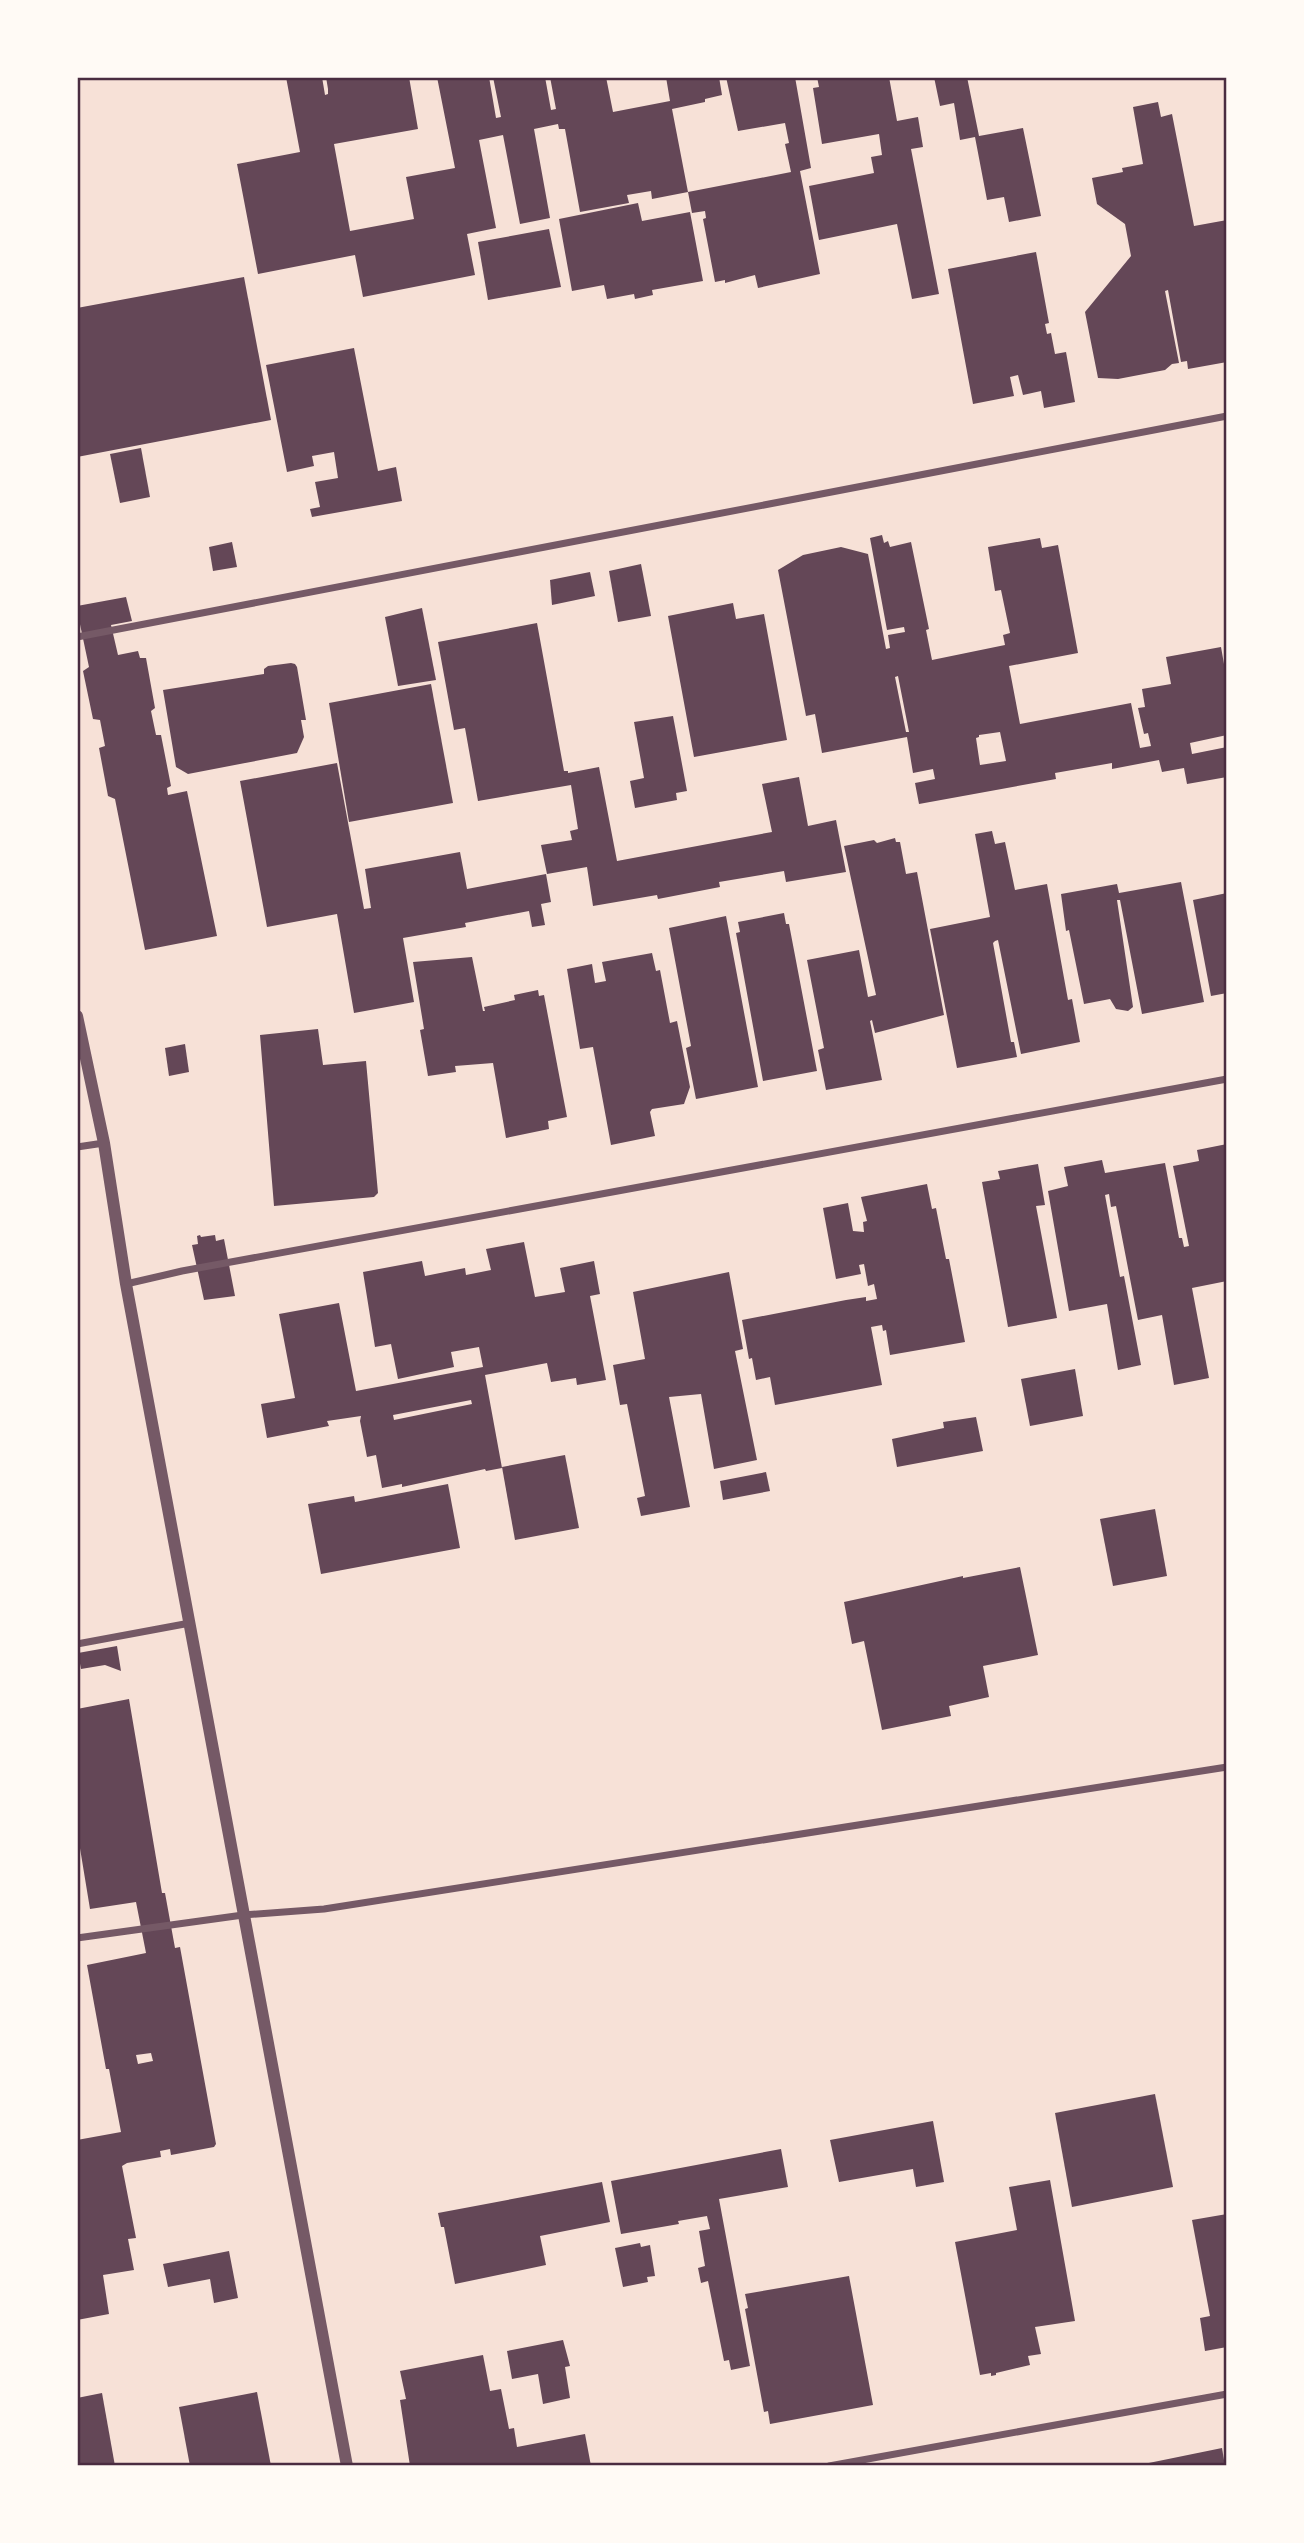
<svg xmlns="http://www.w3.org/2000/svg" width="1304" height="2543" viewBox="0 0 1304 2543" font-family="'Work Sans',sans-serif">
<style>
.building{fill:#644757;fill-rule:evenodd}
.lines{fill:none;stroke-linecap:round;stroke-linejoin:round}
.minor{stroke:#755966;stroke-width:7}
.tertiary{stroke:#755966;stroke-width:12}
.neatline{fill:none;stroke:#4a2c40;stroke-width:2.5}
</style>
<rect width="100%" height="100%" fill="#f7e1d7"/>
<g class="building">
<path d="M286,77H322L325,95L328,94V89L326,77H409L418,129L334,144L350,231L414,219L406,177L455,168L437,77H489L496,118L501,117L493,77H545L551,110L556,109L550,77H606L613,112L670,101L666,77H719L722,95L705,99V102L672,109L688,192L791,172L785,144L789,143L785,123L738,131L726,77H795L811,168L800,171L820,274L758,288L755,275L725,283V280L715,282L703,219L706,218L705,211L692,213L688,192L652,199L651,191L627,195L629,203L580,212L565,129H559L558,124L534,129L550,218L520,224L503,135L479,140L496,228L467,234L475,275L363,297L355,255L258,274L237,164L300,152Z"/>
<path d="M817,77H889L897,121L918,117L923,147L911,149L939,294L912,299L897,224L819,240L809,186L874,173L871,157L882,155L879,134L822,144L813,88L819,87Z"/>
<path d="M934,77H967L979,136L1023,128L1041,216L1009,222L1004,197L987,200L975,137L960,140L954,103L940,106Z"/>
<path d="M1158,102L1161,117L1172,114L1194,226L1227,220V362L1188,369L1187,361L1181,362L1168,290L1165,291L1179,363L1172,364L1165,370L1118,379L1098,378L1085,312L1131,256L1125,224L1097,204L1092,178L1123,172L1122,168L1143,164L1133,107Z"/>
<path d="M638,203L642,221L690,212L703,281L652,290L653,295L635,299L634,294L607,299L604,285L572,291L559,219Z"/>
<path d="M549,229L561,287L488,300L478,242Z"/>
<path d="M1036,252L1049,323L1045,324L1047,334L1051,333L1055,354L1066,352L1075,402L1044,408L1041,391L1023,395L1018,375L1010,377L1014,396L973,404L948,269Z"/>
<path d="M244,277L271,420L77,457V308Z"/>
<path d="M354,348L378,471L396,467L402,501L312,517L310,509L320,507L315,482L338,478L334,452L312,456L314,466L287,472L266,365Z"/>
<path d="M141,448L150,497L120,503L110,454Z"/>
<path d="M882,535L884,543L888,541L890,547L911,542L929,629L926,630L932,660L1005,645L1003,635L1010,633L1001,590L995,591L988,547L1040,538L1042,548L1058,545L1078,653L1009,666L1020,724L1131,703L1140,748L1151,746L1148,733L1144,734L1138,708L1145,707L1142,689L1171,684L1166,657L1221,647L1227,681V735L1190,743L1192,754L1227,747V777L1187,784L1184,768L1162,772L1159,760L1112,769V763L1055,773L1056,779L919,804L915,783L935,779L933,769L913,773L907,737L822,753L815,714L806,716L778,570L803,555L841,547L868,554L886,649L890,648L888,635L905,632L904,627L887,630L870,538ZM898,676L909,732H906L895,677ZM1000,732L1006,761L980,765L976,738L979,737V735Z"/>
<path d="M232,542L237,567L213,571L209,547Z"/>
<path d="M641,564L651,616L618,622L609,571Z"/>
<path d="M590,572L595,596L552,605L550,580Z"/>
<path d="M126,597L132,621L111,625L118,655L138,651L140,658H146L155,708L151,711L156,735H161L171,786L167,788L168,795L187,791L217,936L145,950L115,799L108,796L99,748L105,746L100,720L93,719L83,671L89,667L77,610V606Z"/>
<path d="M733,603L736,619L764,614L787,740L694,757L668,616Z"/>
<path d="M422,608L436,680L398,686L385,617Z"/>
<path d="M537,623L564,771H568V773L599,767L617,861L772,832L762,784L799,777L808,826L836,820L846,872L786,882L784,871L719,882L720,887L658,899L657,895L593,906L587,867L547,874L541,845L572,840L570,831L578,829L571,785L478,801L465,728L454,730L438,642Z"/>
<path d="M291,663L295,664L297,667L306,720H301L304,737L297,753L188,774L176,767L163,690L264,674V669L268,666Z"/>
<path d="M431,684L453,803L349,822L329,703Z"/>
<path d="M673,716L687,791L676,793L677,800L635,808L630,781L644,778L634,722Z"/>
<path d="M337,763L364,909L371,908L365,869L460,852L467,889L546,874L551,902L541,904L545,925L532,927L529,911L465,923L466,927L403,938L414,1002L354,1013L337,914L267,927L240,781Z"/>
<path d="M992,831L995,844L1005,842L1015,890L1047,884L1068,1000L1072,999L1080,1042L1021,1054L998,940L995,941L993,943L1011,1042H1014L1017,1057L957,1068L930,929L990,917L975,834Z"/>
<path d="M895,838L896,842H900L906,874L917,872L944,1015L875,1033L872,1020L870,1021L882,1080L826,1090L818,1050L824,1048L807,960L859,950L868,997L876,995L844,846L874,840L877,843Z"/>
<path d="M1181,882L1204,1002L1142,1014L1120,900H1117L1133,1007L1128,1011L1116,1009L1110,999L1084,1004L1069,930L1066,931L1061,894L1117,884L1119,893Z"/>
<path d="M1227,893V993L1211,996L1193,900Z"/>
<path d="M784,913L786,924H789L817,1071L763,1081L736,933L740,932L738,922Z"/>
<path d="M726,916L758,1087L696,1099L686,1048L691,1046L669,928Z"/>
<path d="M652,953L656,971L660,970L670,1023L677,1021L690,1087L684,1104L652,1109L650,1112L655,1136L611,1145L593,1047L580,1049L567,969L592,964L595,983L606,981L602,962Z"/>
<path d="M472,957L483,1011H485L484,1007L515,1000L514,995L538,990L539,996L544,995L567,1117L548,1121L549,1129L506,1138L493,1063L455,1066L456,1072L428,1076L420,1030L424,1029L413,962Z"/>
<path d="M318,1029L323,1065L366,1061L378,1193L374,1197L274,1206L260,1035Z"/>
<path d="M185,1044L189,1072L169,1076L165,1048Z"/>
<path d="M1227,1144V1281L1192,1288L1209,1378L1174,1385L1162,1315L1138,1320L1116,1206L1111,1207L1109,1194L1105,1195L1120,1277L1124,1276L1141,1365L1118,1370L1107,1304L1069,1311L1048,1191L1068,1186L1064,1167L1102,1160L1105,1173L1165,1163L1179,1238H1182L1184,1247L1189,1246L1173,1166L1199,1161L1197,1150Z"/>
<path d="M1038,1164L1045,1205L1036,1206L1057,1318L1008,1327L982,1182L1000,1179L998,1171Z"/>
<path d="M927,1184L932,1209L936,1208L946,1259H949L965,1342L890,1355L886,1330L883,1331L882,1325L871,1327L882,1385L775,1405L770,1377L756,1380L752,1358L749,1359L742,1320L846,1300L866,1297V1301L877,1299L874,1284L868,1286L864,1264L859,1265L861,1274L836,1279L823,1208L848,1203L853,1231L864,1232L863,1222L867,1221L861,1197Z"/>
<path d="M200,1235L201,1237L215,1235L216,1241L224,1239L235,1296L204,1300L192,1245L198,1244L197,1236Z"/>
<path d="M524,1242L535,1297L565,1292L560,1268L594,1261L600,1294L590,1296L606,1380L577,1385L576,1378L551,1382L547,1363L485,1375L502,1468L486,1471L485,1469L402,1487V1484L382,1488L376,1455L367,1457L360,1421L361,1416L327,1421L329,1426L267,1438L261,1404L295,1398L279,1314L339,1303L356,1391L483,1367L479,1347L451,1352L454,1367L398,1379L391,1344L375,1347L363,1272L422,1261L425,1276L465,1268L466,1275L491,1270L486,1249ZM471,1400L472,1404L394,1420L393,1415Z"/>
<path d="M729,1272L743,1349L735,1351L757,1460L714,1469L701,1394L669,1397L690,1507L641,1516L637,1498L645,1496L627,1404L620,1405L613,1365L645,1359L633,1292Z"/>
<path d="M1075,1369L1083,1416L1030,1426L1021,1379Z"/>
<path d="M976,1417L983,1451L897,1467L892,1439L944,1428L943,1422Z"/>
<path d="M565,1455L579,1528L515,1540L502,1467Z"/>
<path d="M766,1472L770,1491L723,1500L720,1481Z"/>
<path d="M448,1484L460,1548L321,1574L308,1504L354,1496L355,1502Z"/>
<path d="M1155,1509L1167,1576L1113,1586L1100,1519Z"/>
<path d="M1020,1567L1038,1655L983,1666L989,1697L949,1706L951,1716L882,1730L864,1641L852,1644L844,1602L963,1576V1578Z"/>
<path d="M117,1646L121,1671L105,1665L81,1669L78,1653Z"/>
<path d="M129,1699L162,1893H165L175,1948L180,1947L216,2144L214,2147L171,2155L170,2149L160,2151L161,2157L127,2163L122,2166L136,2238L128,2239L134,2270L103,2275L109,2314L77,2320V2140L121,2132L109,2069H106L87,1965L146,1953L136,1902L90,1909L77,1830V1709ZM151,2053L153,2061L138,2064L136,2055Z"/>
<path d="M1155,2094L1173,2187L1072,2207L1055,2113Z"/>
<path d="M933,2121L944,2182L916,2187L913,2169L839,2182L830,2140Z"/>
<path d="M781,2149L788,2187L719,2199L750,2366L731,2370L729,2360L724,2361L708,2281L701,2283L698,2268L705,2266L699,2231L710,2229L707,2216L678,2221L679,2224L621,2234L611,2181Z"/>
<path d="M1050,2180L1075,2321L1035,2327L1041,2354L1028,2356L1030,2365L996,2373V2375L991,2376V2373L980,2375L955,2242L1017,2230L1009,2187Z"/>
<path d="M602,2182L610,2222L540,2236L546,2265L455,2284L444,2227H441L438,2213Z"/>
<path d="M1227,2214V2347L1205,2351L1200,2318L1210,2316L1192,2220Z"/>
<path d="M640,2243L641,2247L650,2245L655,2276L647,2277L648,2282L623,2287L615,2248Z"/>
<path d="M229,2251L238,2298L214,2303L210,2279L168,2287L163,2264Z"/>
<path d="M849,2276L873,2405L770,2424L768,2411L764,2412L745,2309L748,2308L745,2294Z"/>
<path d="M563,2340L570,2366L565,2367L570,2398L543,2404L538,2374L512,2379L507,2351Z"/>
<path d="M483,2355L490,2391L501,2389L509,2429L514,2428L517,2447L585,2434L591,2466H410L400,2400L406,2399L400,2371Z"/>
<path d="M257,2392L271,2466H190L179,2407Z"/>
<path d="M102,2393L115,2466H77V2398Z"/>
<path d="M1222,2448L1225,2466H1140L1139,2465Z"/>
</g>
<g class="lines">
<g class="minor">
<path d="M77,637L1227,416"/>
<path d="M77,1147L104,1143"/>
<path d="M126,1284L182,1271L1227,1079"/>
<path d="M77,1644L190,1623"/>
<path d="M77,1938L243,1915L324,1909L1227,1767"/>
<path d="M829,2466L1227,2394"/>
</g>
<path class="tertiary" d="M77,1016L104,1143L126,1284L347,2466"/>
</g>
<rect width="1304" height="2543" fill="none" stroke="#fffaf5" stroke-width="158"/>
<rect x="79" y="79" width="1146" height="2385" class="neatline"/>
</svg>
